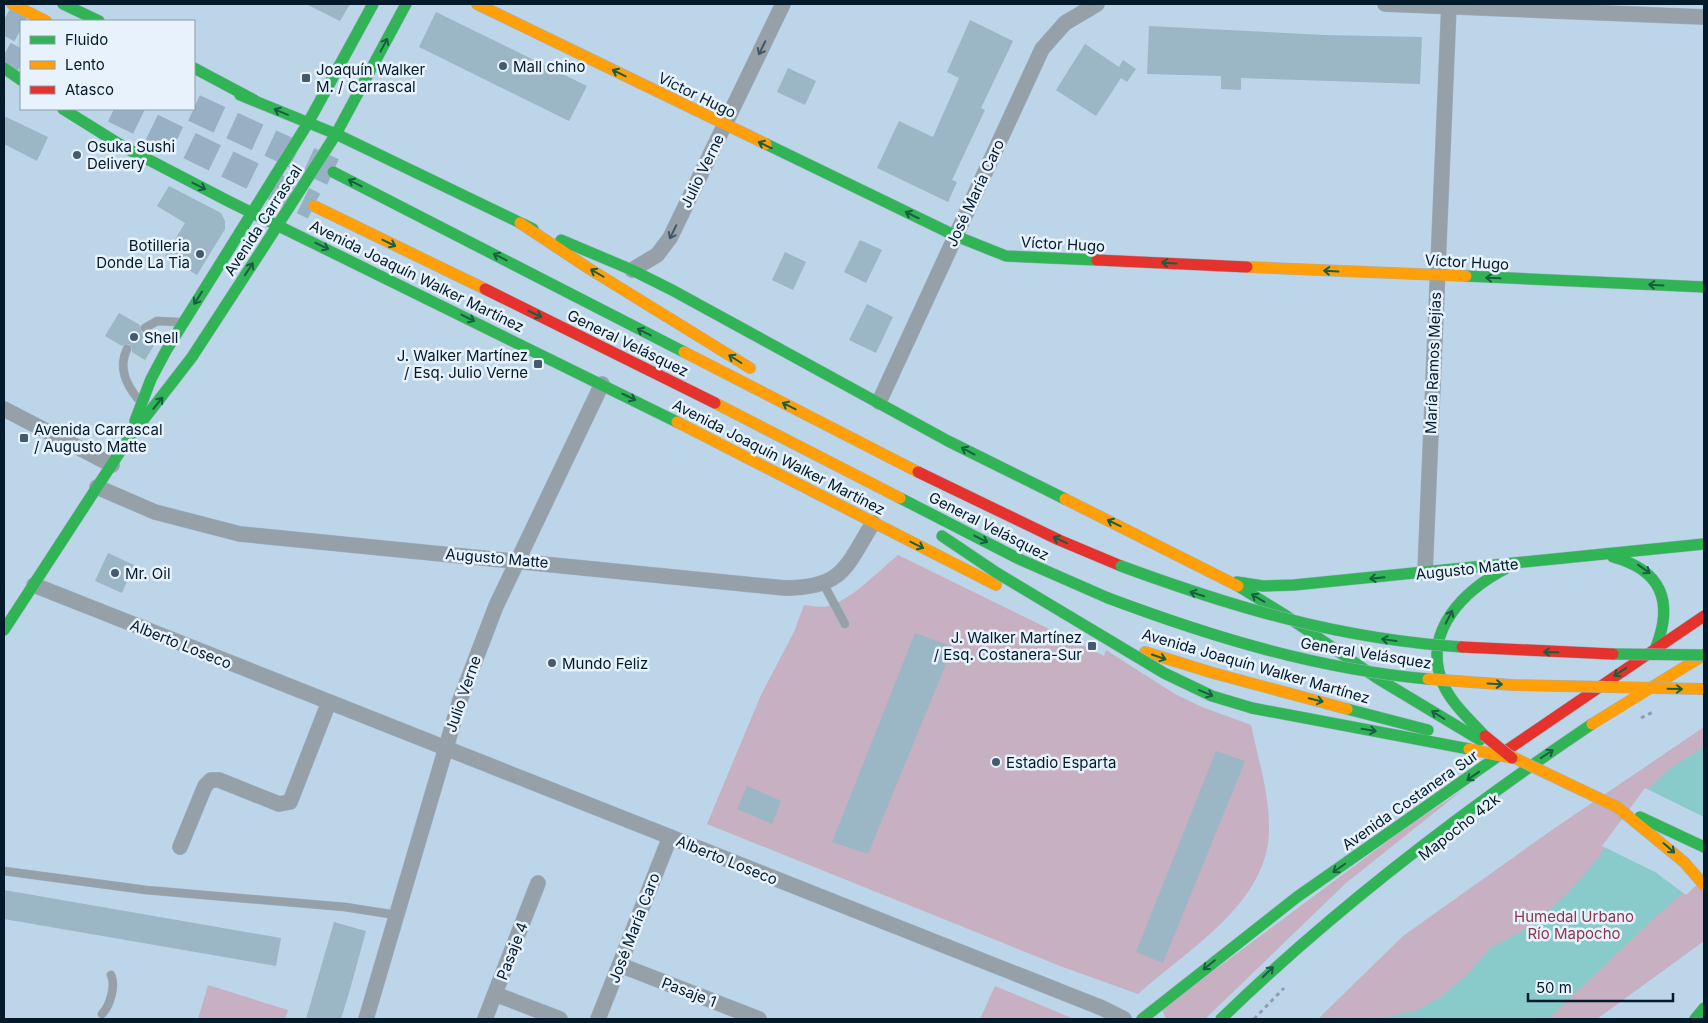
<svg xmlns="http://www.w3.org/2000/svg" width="1708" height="1023" viewBox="0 0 1708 1023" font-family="Inter,sans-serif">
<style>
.green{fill:#c7b0c1}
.water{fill:#88cbca}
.pier{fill:#bcd5e9}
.building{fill:#9bb6c5}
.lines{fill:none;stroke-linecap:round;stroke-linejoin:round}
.highway-tunnel{stroke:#97b0c3;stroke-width:28;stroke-dasharray:28 14;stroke-linecap:butt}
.lane-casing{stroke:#9eb3c4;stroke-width:9}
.street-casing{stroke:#9eb3c4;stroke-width:16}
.fast-casing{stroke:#9eb3c4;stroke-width:12}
.slow-casing{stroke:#9eb3c4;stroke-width:12}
.jam-casing{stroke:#9eb3c4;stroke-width:12}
.path{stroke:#929ea8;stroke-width:3;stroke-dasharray:4 4;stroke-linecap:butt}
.lane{stroke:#96a0a9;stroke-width:8}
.street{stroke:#96a0a9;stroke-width:15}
.fast{stroke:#30b455;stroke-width:11}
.slow{stroke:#ff9f0a;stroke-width:11}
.jam{stroke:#e5322d;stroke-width:11}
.fast-bridge-casing{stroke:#9eb3c4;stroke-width:12;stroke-linecap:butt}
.slow-bridge-casing{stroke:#9eb3c4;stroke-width:12;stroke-linecap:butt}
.jam-bridge-casing{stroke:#9eb3c4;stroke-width:12;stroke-linecap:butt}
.fast-bridge{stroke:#30b455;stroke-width:11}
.slow-bridge{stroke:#ff9f0a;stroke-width:11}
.jam-bridge{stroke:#e5322d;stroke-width:11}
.oneway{stroke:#175f3e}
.oneway2{stroke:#455664}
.poi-dot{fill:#445b6e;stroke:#e7f2fc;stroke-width:2}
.labels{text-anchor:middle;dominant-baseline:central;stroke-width:5;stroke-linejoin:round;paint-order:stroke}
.poi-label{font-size:15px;fill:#031a2b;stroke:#e7f2fc;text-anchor:start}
.street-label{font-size:15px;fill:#031a2b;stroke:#e7f2fc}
.park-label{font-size:15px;fill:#8a374f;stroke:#e7f2fc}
</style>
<rect width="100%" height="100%" fill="#bcd5e9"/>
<g class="green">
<path d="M898,555L1104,656L1106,650L1175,694L1202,707L1251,725C1258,758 1269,793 1269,826C1271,902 1188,949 1138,994L1060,966L707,824L761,695L794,632L804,605C811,606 821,608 828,606C852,600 878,571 898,555Z"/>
<path d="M1704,727V941L1597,1019H1318L1403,936L1549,832Z"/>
<path d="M1464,789L1346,883L1205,1019H1166L1162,1009L1404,829Z"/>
<path d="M208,985L288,1010L285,1019H198Z"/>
<path d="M995,986L1074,1019H980Z"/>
</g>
<path class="water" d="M1704,747V874L1652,920L1548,1019H1379L1418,1010L1441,997L1468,974L1490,948L1519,933L1546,913L1567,894L1591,867L1648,789L1669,769Z"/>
<path class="pier" d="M1645,788L1704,817V878L1686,895L1655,872L1602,846Z"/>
<g class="building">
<path d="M306,4H350L340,21Z"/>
<path d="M436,12L587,86L569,121L419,47Z"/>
<path d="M970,20L1013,41L981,108L985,110L952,180L957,182L948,202L877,168L899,121L933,137L959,78L947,72Z"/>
<path d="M1149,26L1325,35L1422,37L1420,84L1241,78V90L1221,89V76L1147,74Z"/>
<path d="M1085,44L1119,67L1123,60L1136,69L1127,82L1121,78L1096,116L1056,90Z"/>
<path d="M788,68L816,81L805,105L777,92Z"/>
<path d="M4,116L48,137L37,161L4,144Z"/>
<path d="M169,186L221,213L225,221V229L197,275L165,256L185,223L157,206Z"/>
<path d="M860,240L882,250L866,283L844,272Z"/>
<path d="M785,252L806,262L793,290L772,280Z"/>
<path d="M867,304L893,317L876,353L849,340Z"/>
<path d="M119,313L140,325L142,333L150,332L159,337L145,360L132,352V348L129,344L122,346L105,336Z"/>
<path d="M108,553L134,565L122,593L95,581Z"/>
<path d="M915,633L953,647L868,854L832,842Z"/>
<path d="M1216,751L1245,761L1163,963L1136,952Z"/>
<path d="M747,786L781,801L772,824L737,809Z"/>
<path d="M4,890L281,938L276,966L4,919Z"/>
<path d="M334,922L366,931L349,993L341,1019H306Z"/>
</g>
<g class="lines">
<g class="highway-tunnel">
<path d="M4,20L21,29"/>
<path d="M4,55L21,64"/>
<path d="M194,108L333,172"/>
<path d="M114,109L314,206"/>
</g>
<defs>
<g id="lane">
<path d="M145,328L157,321L178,322"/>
<path d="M127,349C118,368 126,384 138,399"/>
<path d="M823,583L845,624"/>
<path d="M4,871L146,890L345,907L396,915"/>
<path d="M102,1014C110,1006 116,985 111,975"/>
</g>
<g id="street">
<path d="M1385,4L1704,17"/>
<path d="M632,270L657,255L670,238L783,4"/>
<path d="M879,402L1042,49L1065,23L1097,4"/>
<path d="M4,409L112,465"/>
<path d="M97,487L155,512L240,534L785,588C844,588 846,566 873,523"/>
<path d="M1425,573L1449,4"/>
<path d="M34,585L1102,1008L1124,1019"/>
<path d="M180,847L205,786L211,780H219L279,804L290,802L329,702"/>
<path d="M620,965L759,1019"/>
<path d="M495,994L560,1019"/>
<path d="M366,1019L460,700L496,606L602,384"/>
<path d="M485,1019L538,883"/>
<path d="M598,1019L670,837"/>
</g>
<g id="fast">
<path d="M63,4L99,21"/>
<path d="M4,68L21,80"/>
<path d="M194,68L254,100"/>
<path d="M240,95L336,134L533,229"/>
<path d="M63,109L124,147L230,202L677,422"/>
<path d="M766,144L956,236L1006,256L1097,260"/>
<path d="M333,172L684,352"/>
<path d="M561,240L632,270L672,290L948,441L1065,499"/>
<path d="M1466,276L1704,287"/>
<path d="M135,421L151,379L167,349L308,123L373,4"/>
<path d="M900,498L1019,559L1108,598"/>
<path d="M942,536L997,573"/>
<path d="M1613,557C1661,570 1674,601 1656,647"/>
<path d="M1237,582L1263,586L1294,585L1704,544"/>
<path d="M1238,586L1285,615L1377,678L1480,740"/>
<path d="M4,630L127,441L192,357L263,248L336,134L406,4"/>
<path d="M1252,708L1469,749"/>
<path d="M1347,709L1428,730"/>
<path d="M1483,734C1468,718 1448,700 1441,679C1424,629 1465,590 1505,569"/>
<path d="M1640,817L1704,847"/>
<path d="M1142,1019L1297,897L1504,752"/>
<path d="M1221,1019C1335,908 1460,813 1592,724"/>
<path d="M1695,1019L1704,1008"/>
</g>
<g id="slow">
<path d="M12,4L46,21"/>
<path d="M477,4L766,144"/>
<path d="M314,206L485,289"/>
<path d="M520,223L588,268L750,368"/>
<path d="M1247,267L1466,276"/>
<path d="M684,352L918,472"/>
<path d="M715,403L900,498"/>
<path d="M677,422L996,585"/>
<path d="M1065,499L1238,586"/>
<path d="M1145,652L1213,673L1347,709"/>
<path d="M1592,724L1704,655"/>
<path d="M1617,807L1684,862L1704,885"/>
</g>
<g id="jam">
<path d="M1097,260L1247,267"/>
<path d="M485,289L715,403"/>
<path d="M918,472L1059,540L1121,566"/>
<path d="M1504,752L1704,616"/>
</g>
</defs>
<use href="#lane" class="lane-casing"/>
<use href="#street" class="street-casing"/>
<use href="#fast" class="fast-casing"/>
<use href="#slow" class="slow-casing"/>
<use href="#jam" class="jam-casing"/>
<g class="path">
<path d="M1641,718L1653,712"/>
<path d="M1254,1019L1284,988"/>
</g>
<use href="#lane" class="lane"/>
<use href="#street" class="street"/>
<use href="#fast" class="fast"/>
<use href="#slow" class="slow"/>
<use href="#jam" class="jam"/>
<defs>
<g id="fast-bridge">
<path d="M1121,566C1235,608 1340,639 1462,647"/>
<path d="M997,573L1164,673L1212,696L1252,708"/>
<path d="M1108,598C1212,637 1317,669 1428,679"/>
<path d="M1613,654L1704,655"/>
</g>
<g id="slow-bridge">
<path d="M1428,679L1513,685L1704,689"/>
<path d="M1469,749L1512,758"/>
<path d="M1500,751L1617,807"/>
</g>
<g id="jam-bridge">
<path d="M1462,647L1613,654"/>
<path d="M1485,736L1512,758"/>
</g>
</defs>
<use href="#fast-bridge" class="fast-bridge-casing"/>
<use href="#slow-bridge" class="slow-bridge-casing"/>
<use href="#jam-bridge" class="jam-bridge-casing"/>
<use href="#fast-bridge" class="fast-bridge"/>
<use href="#slow-bridge" class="slow-bridge"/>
<use href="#jam-bridge" class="jam-bridge"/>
</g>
<defs><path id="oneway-shaft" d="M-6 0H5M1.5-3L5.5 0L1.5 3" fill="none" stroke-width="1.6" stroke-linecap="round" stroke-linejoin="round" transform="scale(1.25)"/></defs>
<g class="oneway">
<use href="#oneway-shaft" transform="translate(384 45) rotate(-62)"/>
<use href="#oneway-shaft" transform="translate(619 73) rotate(-154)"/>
<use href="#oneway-shaft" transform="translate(281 112) rotate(-157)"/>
<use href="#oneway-shaft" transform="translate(765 145) rotate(-154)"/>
<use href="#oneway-shaft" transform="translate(355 183) rotate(-153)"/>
<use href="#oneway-shaft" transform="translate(199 186) rotate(27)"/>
<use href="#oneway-shaft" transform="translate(912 215) rotate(-154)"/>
<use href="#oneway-shaft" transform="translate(389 243) rotate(26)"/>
<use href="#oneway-shaft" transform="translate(322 246) rotate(26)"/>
<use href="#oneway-shaft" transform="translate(500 257) rotate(-153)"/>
<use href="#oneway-shaft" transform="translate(1169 263) rotate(-177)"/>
<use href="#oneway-shaft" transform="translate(249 269) rotate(-57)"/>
<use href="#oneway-shaft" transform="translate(1331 271) rotate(-177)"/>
<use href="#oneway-shaft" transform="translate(597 273) rotate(-150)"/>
<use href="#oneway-shaft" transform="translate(1493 278) rotate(-178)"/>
<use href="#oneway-shaft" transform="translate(1656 285) rotate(-177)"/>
<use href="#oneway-shaft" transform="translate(198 298) rotate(122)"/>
<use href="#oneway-shaft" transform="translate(535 314) rotate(26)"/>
<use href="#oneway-shaft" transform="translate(468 318) rotate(26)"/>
<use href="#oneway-shaft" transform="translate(644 332) rotate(-153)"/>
<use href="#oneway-shaft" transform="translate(735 359) rotate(-148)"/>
<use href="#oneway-shaft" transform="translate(629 397) rotate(26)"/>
<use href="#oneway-shaft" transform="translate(158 403) rotate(-51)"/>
<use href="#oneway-shaft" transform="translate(789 406) rotate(-153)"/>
<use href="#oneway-shaft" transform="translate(968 451) rotate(-152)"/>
<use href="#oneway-shaft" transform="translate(1114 523) rotate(-154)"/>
<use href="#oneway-shaft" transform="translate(981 539) rotate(27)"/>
<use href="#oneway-shaft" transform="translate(1060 540) rotate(-156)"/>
<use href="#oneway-shaft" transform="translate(917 545) rotate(27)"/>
<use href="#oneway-shaft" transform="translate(1644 569) rotate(36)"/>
<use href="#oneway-shaft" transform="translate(1377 578) rotate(174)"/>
<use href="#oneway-shaft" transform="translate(1197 594) rotate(-162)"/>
<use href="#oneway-shaft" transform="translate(1258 598) rotate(-149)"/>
<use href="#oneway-shaft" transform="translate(1449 617) rotate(-63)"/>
<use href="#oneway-shaft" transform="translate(1389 640) rotate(-172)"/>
<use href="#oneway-shaft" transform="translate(1551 652) rotate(-179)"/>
<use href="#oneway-shaft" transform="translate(1159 657) rotate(19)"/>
<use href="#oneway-shaft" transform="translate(1620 672) rotate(146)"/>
<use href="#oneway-shaft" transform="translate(1495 684) rotate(3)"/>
<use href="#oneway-shaft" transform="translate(1675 689) rotate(1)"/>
<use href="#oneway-shaft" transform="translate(1206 693) rotate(23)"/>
<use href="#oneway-shaft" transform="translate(1316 700) rotate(14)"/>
<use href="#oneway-shaft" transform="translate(1438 715) rotate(-148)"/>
<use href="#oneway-shaft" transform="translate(1369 730) rotate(9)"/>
<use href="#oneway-shaft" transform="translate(1547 754) rotate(-34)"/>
<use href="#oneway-shaft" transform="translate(1473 776) rotate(144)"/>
<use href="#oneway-shaft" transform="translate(1669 848) rotate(41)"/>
<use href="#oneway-shaft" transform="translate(1339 868) rotate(145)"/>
<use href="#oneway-shaft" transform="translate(1209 965) rotate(141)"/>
<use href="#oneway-shaft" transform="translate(1268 972) rotate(-44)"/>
</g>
<g class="oneway2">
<use href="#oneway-shaft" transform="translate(762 48) rotate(116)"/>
<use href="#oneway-shaft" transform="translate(673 232) rotate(116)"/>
</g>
<g class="poi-dot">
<circle cx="503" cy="66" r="5"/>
<rect x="301" y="73" width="10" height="10" rx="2.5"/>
<circle cx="77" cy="155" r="5"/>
<circle cx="200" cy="254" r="5"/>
<circle cx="134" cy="337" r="5"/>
<rect x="533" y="359" width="10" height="10" rx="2.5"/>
<rect x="19" y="433" width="10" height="10" rx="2.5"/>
<circle cx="115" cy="573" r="5"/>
<rect x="1087" y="641" width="10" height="10" rx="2.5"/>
<circle cx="552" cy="663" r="5"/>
<circle cx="996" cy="762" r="5"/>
</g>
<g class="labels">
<g class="poi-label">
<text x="513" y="66">Mall chino</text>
<text x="316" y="69">Joaquín Walker<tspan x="316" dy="17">M. / Carrascal</tspan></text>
<text x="87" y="146">Osuka Sushi<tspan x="87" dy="17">Delivery</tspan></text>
<text x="190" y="245" text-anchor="end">Botilleria<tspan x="190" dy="17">Donde La Tia</tspan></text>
<text x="144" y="337">Shell</text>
<text x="528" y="355" text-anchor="end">J. Walker Martínez<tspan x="528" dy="17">/ Esq. Julio Verne</tspan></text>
<text x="34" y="429">Avenida Carrascal<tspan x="34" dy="17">/ Augusto Matte</tspan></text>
<text x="125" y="573">Mr. Oil</text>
<text x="1082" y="637" text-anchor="end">J. Walker Martínez<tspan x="1082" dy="17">/ Esq. Costanera-Sur</tspan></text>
<text x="562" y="663">Mundo Feliz</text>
<text x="1006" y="762">Estadio Esparta</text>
</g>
<g class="street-label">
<text transform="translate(697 95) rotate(26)">Víctor Hugo</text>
<text transform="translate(702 171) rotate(-64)">Julio Verne</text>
<text transform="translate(975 193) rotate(-65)">José María Caro</text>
<text transform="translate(263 220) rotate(-57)">Avenida Carrascal</text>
<text transform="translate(1063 244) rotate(3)">Víctor Hugo</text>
<text transform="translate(1467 262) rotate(3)">Víctor Hugo</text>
<text transform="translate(417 276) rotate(26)">Avenida Joaquín Walker Martínez</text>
<text transform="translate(628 343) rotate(26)">General Velásquez</text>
<text transform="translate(1433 363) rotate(-88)">María Ramos Mejías</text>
<text transform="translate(779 457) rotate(27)">Avenida Joaquín Walker Martínez</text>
<text transform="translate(989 526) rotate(27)">General Velásquez</text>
<text transform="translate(497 558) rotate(5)">Augusto Matte</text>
<text transform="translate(1467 569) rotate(-6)">Augusto Matte</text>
<text transform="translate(181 644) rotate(22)">Alberto Loseco</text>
<text transform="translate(1366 653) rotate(9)">General Velásquez</text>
<text transform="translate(1256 666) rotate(16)">Avenida Joaquín Walker Martínez</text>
<text transform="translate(463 694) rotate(-71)">Julio Verne</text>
<text transform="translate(1410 800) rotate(-35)">Avenida Costanera Sur</text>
<text transform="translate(1459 827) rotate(-38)">Mapocho 42k</text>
<text transform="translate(727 860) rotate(22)">Alberto Loseco</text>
<text transform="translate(634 928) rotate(-69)">José María Caro</text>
<text transform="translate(512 951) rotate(-69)">Pasaje 4</text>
<text transform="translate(689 992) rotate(21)">Pasaje 1</text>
</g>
<g class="park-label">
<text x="1574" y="916">Humedal Urbano<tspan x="1574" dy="17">Río Mapocho</tspan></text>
</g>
</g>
<rect width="1708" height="1023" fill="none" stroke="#031a2b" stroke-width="10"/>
<rect x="20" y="20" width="175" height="90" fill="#e7f2fc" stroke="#8c9ca8"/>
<rect x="30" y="36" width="25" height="8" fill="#30b455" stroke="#8c9ca8"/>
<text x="65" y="45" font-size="15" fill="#031a2b">Fluido</text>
<rect x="30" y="61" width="25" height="8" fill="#ff9f0a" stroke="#8c9ca8"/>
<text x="65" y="70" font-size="15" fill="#031a2b">Lento</text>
<rect x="30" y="86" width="25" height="8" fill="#e5322d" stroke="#8c9ca8"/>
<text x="65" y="95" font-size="15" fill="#031a2b">Atasco</text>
<path d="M1528 993v8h145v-8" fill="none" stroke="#031a2b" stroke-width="2.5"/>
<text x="1536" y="993" font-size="15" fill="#031a2b" stroke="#e7f2fc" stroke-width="4" paint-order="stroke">50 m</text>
</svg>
